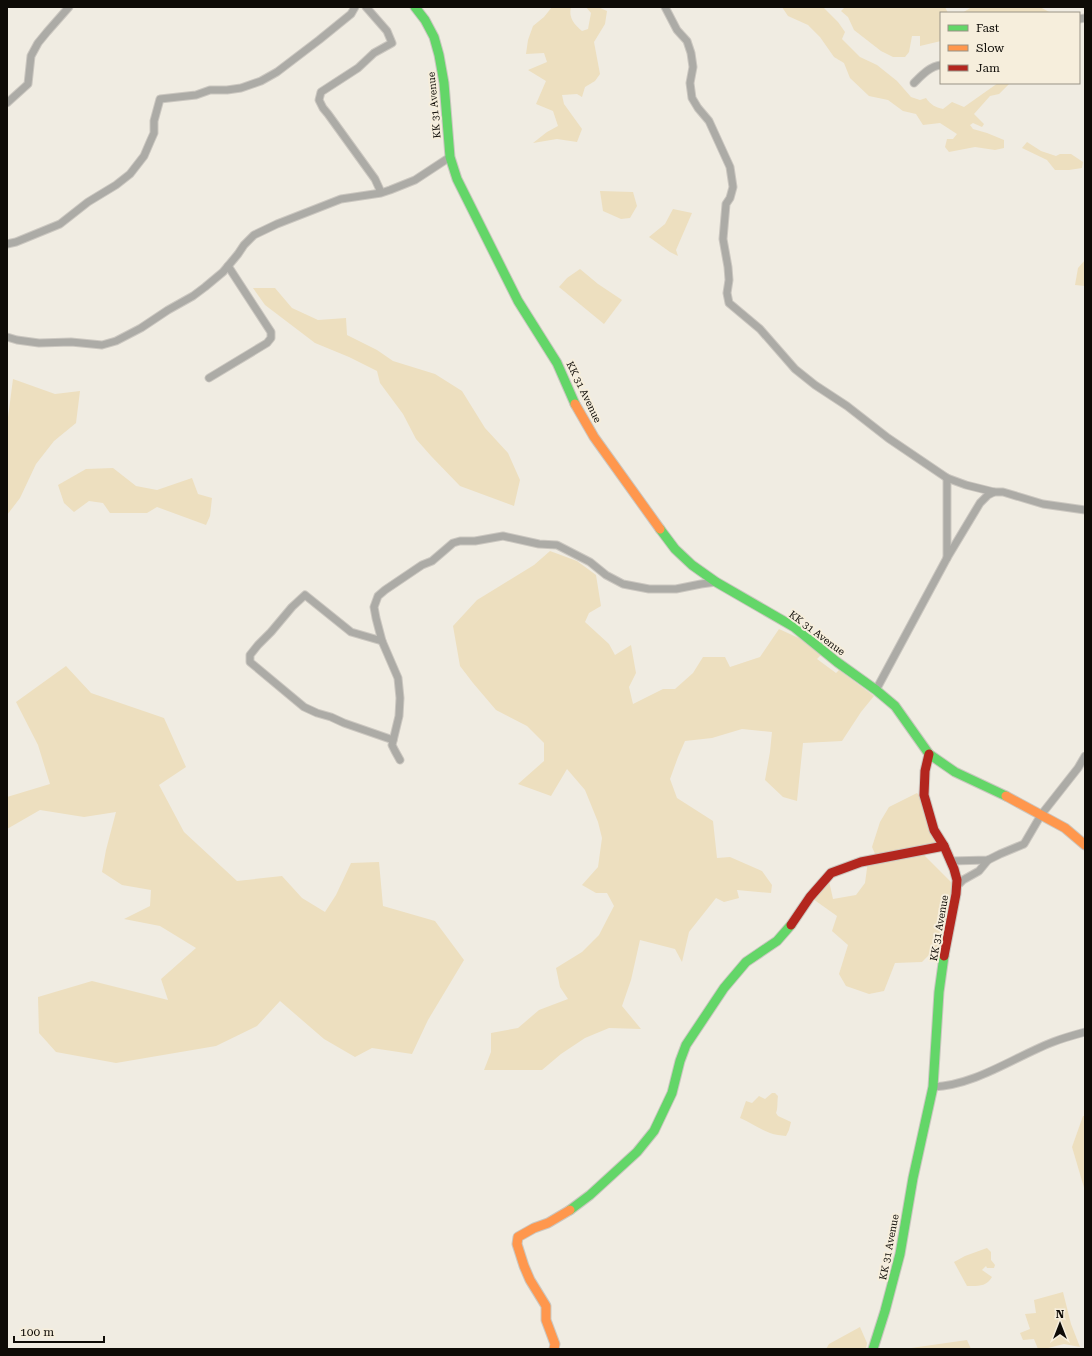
<svg xmlns="http://www.w3.org/2000/svg" width="1092" height="1356" viewBox="0 0 1092 1356" font-family="'Roboto Serif',serif">
<style>
.green{fill:#eddfbf}
.lines{fill:none;stroke-linecap:round;stroke-linejoin:round}
.street-casing{stroke:#cbc7c0;stroke-width:9}
.fast-casing{stroke:#cbc7c0;stroke-width:11}
.slow-casing{stroke:#cbc7c0;stroke-width:11}
.jam-casing{stroke:#cbc7c0;stroke-width:11}
.street{stroke:#acaba6;stroke-width:7}
.fast{stroke:#63d668;stroke-width:9}
.slow{stroke:#ff974d;stroke-width:9}
.jam{stroke:#b3261e;stroke-width:9}
.labels{text-anchor:middle;dominant-baseline:central;stroke-width:4;stroke-linejoin:round;paint-order:stroke}
.street-label{font-size:10px;fill:#0e0b06;stroke:#f6eedc}
</style>
<rect width="100%" height="100%" fill="#f0ece2"/>
<g class="green">
<path d="M552,7H571C568,18 575,25 582,31L588,29L591,13L586,7H598L607,11L605,24L594,42L600,74L595,81L585,87L582,97L577,94L562,95L564,104L582,129L577,142L557,139L533,143L547,132L558,126L553,111L536,104L546,81L528,70L547,62L544,53L526,54L528,40L533,26L544,17Z"/>
<path d="M782,7H823L838,22L845,32L842,39L860,57L877,65L897,81L911,97L920,100L926,98C931,105 935,107 943,109L952,102L964,107L998,83H1010L999,94L990,96L974,114L984,124L982,127L973,123L970,125L973,129L987,133L1004,140V148L995,150L975,147L949,152L945,147L947,139H953L957,134L940,123L923,125L916,114L903,111L888,100L869,96L850,78L844,63L834,57L820,37L808,25L788,16Z"/>
<path d="M845,7H945L948,13H941V41L920,46V36H912L909,52L905,57H893L881,51L854,30L848,17L841,11Z"/>
<path d="M972,7H1040L1051,13H962Z"/>
<path d="M1027,142L1041,151L1056,156L1060,154H1071L1083,162L1082,168L1069,170H1055L1047,160L1022,148Z"/>
<path d="M600,191L633,192L637,206L630,218L621,219L603,211Z"/>
<path d="M673,209L692,213L676,250L678,256L670,252L649,237L665,224Z"/>
<path d="M1085,260V286L1075,285L1078,268Z"/>
<path d="M580,269L598,284L622,300L604,324L559,287L567,278Z"/>
<path d="M253,288H275L292,308L318,320L346,318L347,335L377,350L393,361L435,374L462,391L485,428L508,453L520,480L514,506L460,486L431,456L416,439L403,414L380,383L377,371L349,357L315,343L265,305Z"/>
<path d="M13,379L55,394L80,391L76,423L54,441L36,464L20,498L7,515V425Z"/>
<path d="M113,468L136,486L157,490L192,478L198,494L212,498L210,516L206,525L157,507L147,513H110L103,503L89,501L74,512L64,503L58,485L86,469Z"/>
<path d="M550,551L577,561L596,575L601,606L589,613L585,622L609,644L615,655L631,645L636,673L629,687L633,704L663,689H675L693,673L703,657H725L730,667L760,657L779,629L803,640L825,651L817,659L836,673L839,670L874,696L861,712L842,741L803,743L797,801L783,797L765,780L770,752L772,732L742,729L712,738L685,741L678,757L670,779L677,798L713,821L717,858L730,857L762,871L772,885L771,893L737,890L739,898L724,902L716,898L689,932L682,962L675,949L640,940L631,980L622,1006L641,1029L609,1028L585,1038L561,1054L542,1070H484L491,1052V1033L518,1028L539,1010L568,999L560,987L556,968L582,952L599,935L614,906L607,893H596L582,885L598,867L602,838L598,822L585,790L567,769L551,796L518,784L544,761V743L527,726L496,710L473,683L460,666L453,626L477,600L534,565Z"/>
<path d="M66,666L91,693L164,718L186,767L159,785L184,832L237,881L282,876L302,898L325,912L336,895L351,863L379,862L383,906L435,921L464,960L428,1020L412,1054L372,1048L355,1057L324,1039L280,1001L257,1026L216,1046L116,1063L56,1052L39,1033L38,997L92,981L168,1000L161,979L196,948L160,926L124,919L150,906L151,890L122,885L102,872L106,850L116,812L84,817L40,810L7,829V797L50,784L38,745L16,702Z"/>
<path d="M917,793L921,797L926,820L929,822L938,846L876,856L872,847L880,822L889,807Z"/>
<path d="M923,854L953,884L950,909L941,943L922,962L895,963L884,991L869,994L846,986L839,974L848,945L832,931L837,916L813,899L829,881L833,899L856,895L865,883L868,861Z"/>
<path d="M772,1093H775L778,1096C777,1102 778,1109 776,1113L778,1116L791,1122L789,1130L786,1136C781,1135 775,1135 770,1133C759,1129 750,1122 740,1118L746,1101L752,1103L759,1096L765,1099Z"/>
<path d="M1083,1116H1085V1191L1072,1147Z"/>
<path d="M987,1248L991,1252V1260L995,1265L994,1268H987L986,1266L982,1270L992,1277C986,1287 978,1286 967,1286L954,1262L965,1256Z"/>
<path d="M1063,1292L1071,1324L1080,1347L1064,1344L1044,1349H1038L1034,1339L1023,1340L1020,1333L1030,1329L1025,1314L1036,1313L1034,1300Z"/>
<path d="M860,1327L867,1343L866,1349H826L829,1344Z"/>
<path d="M967,1340L971,1349H910L911,1348Z"/>
</g>
<g class="lines">
<defs>
<g id="street">
<path d="M366,7L387,31L392,43L374,53L358,68L321,92L319,100L323,108L328,114L375,179L380,190"/>
<path d="M665,7L677,30L687,41L691,53L693,67L690,83L692,98L698,108L709,121L730,167L733,187L730,198L726,204L723,239L728,267L729,280L727,293L729,303L760,329L795,369L815,385L847,406L888,438L947,478L966,485L994,492"/>
<path d="M1079,19L1085,18"/>
<path d="M914,83C921,76 930,66 941,65"/>
<path d="M7,103L28,84L31,56L38,43L47,32L69,7"/>
<path d="M7,244L16,242L60,224L88,202L116,185L130,174L144,156L150,142L154,133V121L160,99L196,95L210,90H227L241,88L261,81L277,72L319,40L351,14L355,7"/>
<path d="M7,337L17,340L39,343L71,342L102,345L116,341L141,328L168,310L193,296L205,287L223,272L238,254L244,245L254,235L277,224L341,199L381,193L390,190L415,180L450,157"/>
<path d="M209,378L267,343L271,338V332L228,266"/>
<path d="M947,478V558"/>
<path d="M382,641L351,632L305,595L292,607L271,632L258,645L250,655V662L304,707L317,713L331,717L344,723L393,740"/>
<path d="M876,690L947,558L980,503L988,495L994,492H1003L1043,504L1085,510"/>
<path d="M400,760L395,751L392,745L399,716L400,698L398,678L382,641L376,618L374,607L378,596L385,590L422,565L432,561L453,543L460,541H475L503,536L539,544L557,545L590,562L606,575L623,584L649,589H676L701,584L716,582"/>
<path d="M951,861L988,860L1000,854L1024,844L1041,815L1078,768L1085,756"/>
<path d="M957,886L963,880L979,871L988,860"/>
<path d="M933,1087C976,1085 1014,1057 1053,1042C1063,1038 1074,1035 1085,1032"/>
</g>
<g id="fast">
<path d="M415,7L425,20L434,37L439,55L444,83L450,157L457,179L518,301L557,363L575,404"/>
<path d="M660,529L675,549L692,565L716,582L794,627L837,662L876,690L895,706L929,754L955,772L1006,796"/>
<path d="M570,1210L590,1195L637,1152L654,1131L672,1093L680,1061L686,1045L724,988L746,962L777,941L791,925"/>
<path d="M873,1349L885,1311L900,1254L913,1178L933,1087L939,992L944,956"/>
</g>
<g id="slow">
<path d="M575,404L594,437L660,529"/>
<path d="M1006,796L1065,828L1085,845"/>
<path d="M554,1349L555,1344L546,1320V1306L530,1280L524,1266L517,1244L518,1237L534,1228L548,1223L570,1210"/>
</g>
<g id="jam">
<path d="M929,754L925,771L924,795L934,830L944,846L954,869L957,880L956,894L944,956"/>
<path d="M791,925L810,897L831,873L861,862L944,846"/>
</g>
</defs>
<use href="#street" class="street-casing"/>
<use href="#fast" class="fast-casing"/>
<use href="#slow" class="slow-casing"/>
<use href="#jam" class="jam-casing"/>
<use href="#street" class="street"/>
<use href="#fast" class="fast"/>
<use href="#slow" class="slow"/>
<use href="#jam" class="jam"/>
</g>
<g class="labels">
<g class="street-label">
<text transform="translate(434 105) rotate(-95)">KK 31 Avenue</text>
<text transform="translate(584 392) rotate(64)">KK 31 Avenue</text>
<text transform="translate(817 633) rotate(37)">KK 31 Avenue</text>
<text transform="translate(939 928) rotate(-80)">KK 31 Avenue</text>
<text transform="translate(889 1247) rotate(-79)">KK 31 Avenue</text>
</g>
</g>
<rect width="1092" height="1356" fill="none" stroke="#0e0b06" stroke-width="16"/>
<rect x="940" y="12" width="140" height="72" fill="#f6eedc" stroke="#999386"/>
<rect x="948" y="25" width="20" height="6" fill="#63d668" stroke="#999386"/>
<text x="976" y="32" font-size="12" fill="#0e0b06">Fast</text>
<rect x="948" y="45" width="20" height="6" fill="#ff974d" stroke="#999386"/>
<text x="976" y="52" font-size="12" fill="#0e0b06">Slow</text>
<rect x="948" y="65" width="20" height="6" fill="#b3261e" stroke="#999386"/>
<text x="976" y="72" font-size="12" fill="#0e0b06">Jam</text>
<g transform="translate(1060 1324)" stroke="#f6eedc" stroke-width="3" paint-order="stroke">
<path d="M0-3L7 15L0 10L-7 15Z" fill="#0e0b06"/>
<text y="-6" font-size="11" font-weight="bold" text-anchor="middle" fill="#0e0b06">N</text>
</g>
<path d="M14 1336v6h90v-6" fill="none" stroke="#0e0b06" stroke-width="2"/>
<text x="20" y="1336" font-size="12" fill="#0e0b06" stroke="#f6eedc" stroke-width="3" paint-order="stroke">100 m</text>
</svg>
